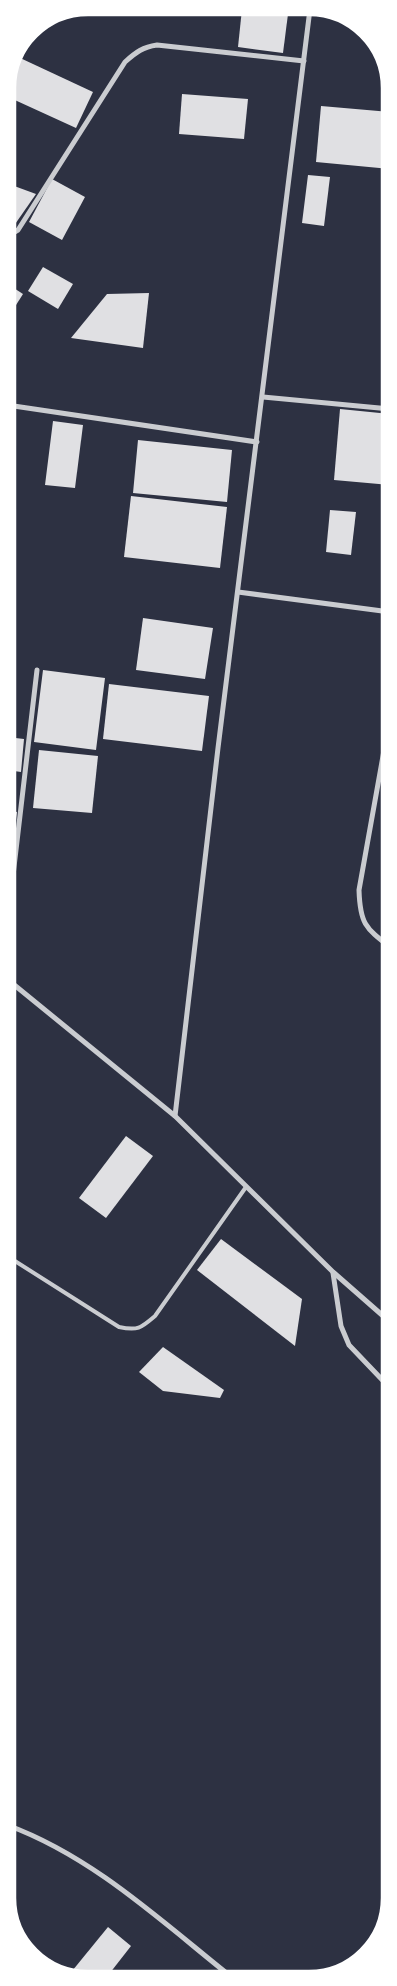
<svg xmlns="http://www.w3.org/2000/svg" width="397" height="1986" viewBox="0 0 397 1986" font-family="Overpass,sans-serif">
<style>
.building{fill:#e0e0e3}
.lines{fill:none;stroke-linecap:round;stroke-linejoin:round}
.service{stroke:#caccd0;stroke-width:4}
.minor{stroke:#caccd0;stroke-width:5}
.rim{fill:none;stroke:#fff;stroke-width:2.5}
</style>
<rect width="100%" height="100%" fill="#2d3142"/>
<g class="building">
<path d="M242,9L288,14L283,53L238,47Z"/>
<path d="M18,57L93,92L76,128L6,96V83Z"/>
<path d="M182,94L248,99L244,139L179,134Z"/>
<path d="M321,106L390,112V169L316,162Z"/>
<path d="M308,175L330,177L324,226L302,223Z"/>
<path d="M52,179L85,197L62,240L29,222Z"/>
<path d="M6,183L36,194L11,230L6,228Z"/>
<path d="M43,267L73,284L58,309L28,291Z"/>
<path d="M6,283L23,294L6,321Z"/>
<path d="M149,293L143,348L71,338L107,294Z"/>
<path d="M6,360L14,361L9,398H6Z"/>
<path d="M340,409L390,414V485L334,480Z"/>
<path d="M53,421L83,425L75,488L45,485Z"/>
<path d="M138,440L232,450L227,502L133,493Z"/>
<path d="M131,496L227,507L220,568L124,557Z"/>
<path d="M330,510L356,512L351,555L326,552Z"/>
<path d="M143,618L213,628L205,679L136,670Z"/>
<path d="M7,666L12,667L11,689H7Z"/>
<path d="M43,670L105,678L96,750L34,742Z"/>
<path d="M109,684L209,696L202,751L103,739Z"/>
<path d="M7,737L24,739L21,772L7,770Z"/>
<path d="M39,750L98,756L92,813L33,808Z"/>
<path d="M7,810L17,812L11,862H7Z"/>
<path d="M126,1136L153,1156L106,1218L79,1198Z"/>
<path d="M221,1239L302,1299L295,1346L197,1270Z"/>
<path d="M163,1347L224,1390L220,1398L163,1391L139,1372Z"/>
<path d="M108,1927L131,1946L106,1978H72L68,1976Z"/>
</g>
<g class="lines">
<path class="service" d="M7,1256L119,1327C138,1331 141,1328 155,1316L246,1187"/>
<g class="minor">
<path d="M6,237L18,230L125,62C136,52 143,47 157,45L304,61"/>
<path d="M263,397L390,409"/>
<path d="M7,405L257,442"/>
<path d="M238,592L390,612"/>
<path d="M390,717L359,890C360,923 365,928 390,947"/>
<path d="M7,927L37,670"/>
<path d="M7,979L175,1116L333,1272L390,1322"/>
<path d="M175,1116L218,748L310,9"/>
<path d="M333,1273L341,1326L349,1345L390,1388"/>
<path d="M7,1825C94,1857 162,1922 234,1979"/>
</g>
</g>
<path d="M0 0H397V1986H0ZM88 15H309A73 73 0 0 1 382 88V1898A73 73 0 0 1 309 1971H88A73 73 0 0 1 15 1898V88A73 73 0 0 1 88 15Z" fill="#fff" fill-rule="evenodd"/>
<path class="rim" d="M88 15H309A73 73 0 0 1 382 88V1898A73 73 0 0 1 309 1971H88A73 73 0 0 1 15 1898V88A73 73 0 0 1 88 15Z"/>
</svg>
